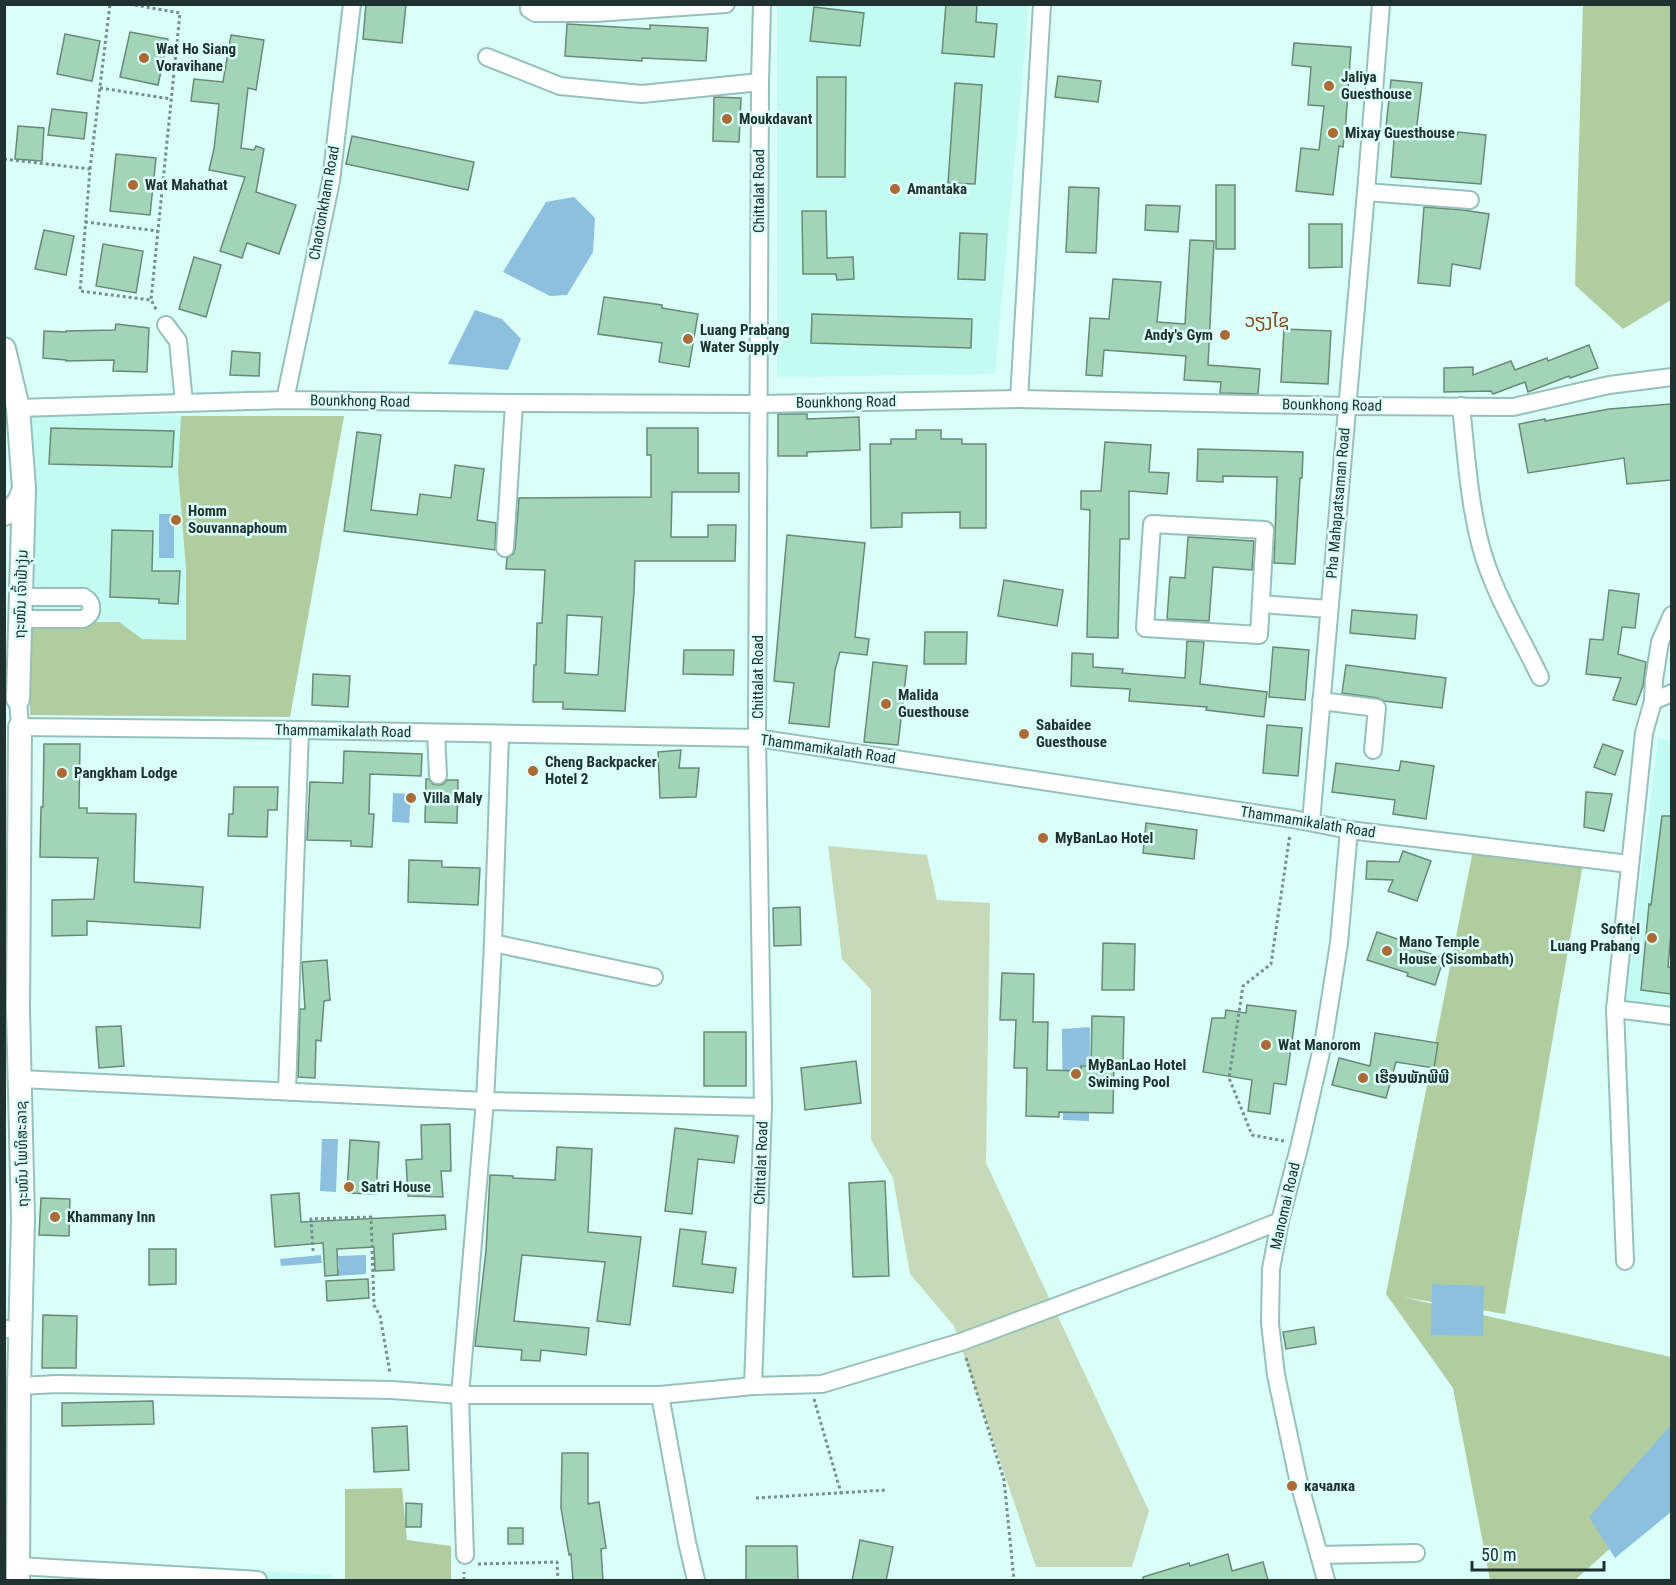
<svg xmlns="http://www.w3.org/2000/svg" width="1676" height="1585" viewBox="0 0 1676 1585" font-family="'Roboto Condensed','Noto Sans Lao',sans-serif">
<style>
.built{fill:#c3fbf2}
.green{fill:#c6daba}
.forest{fill:#b1cc9f}
.water{fill:#8dc0de}
.building{fill:#a2d5b7;stroke:#698a77;stroke-width:1.5;fill-rule:evenodd}
.lines{fill:none;stroke-linecap:round;stroke-linejoin:round}
.minor-casing{stroke:#95c1ba;stroke-width:20}
.major-casing{stroke:#95c1ba;stroke-width:26}
.path{stroke:#76908c;stroke-width:3;stroke-dasharray:3 3;stroke-linecap:butt}
.minor{stroke:#fff;stroke-width:16}
.major{stroke:#fff;stroke-width:22}
.poi-dot{fill:#ac6a36;stroke:#dafef8;stroke-width:2}
.labels{text-anchor:middle;dominant-baseline:central;stroke-width:5;stroke-linejoin:round;paint-order:stroke}
.poi-label{font-size:15px;font-weight:bold;fill:#20322f;stroke:#dafef8;text-anchor:start}
.street-label{font-size:15px;fill:#20322f;stroke:#dafef8}
.quarter-label{font-size:18px;fill:#7f4512;stroke:#dafef8}
</style>
<rect width="100%" height="100%" fill="#dafef8"/>
<g class="built">
<path d="M777,5H1029L995,374L777,377Z"/>
<path d="M26,415L344,416L290,717L30,715Z"/>
<path d="M1658,738L1671,740V1009L1625,1003Z"/>
<path d="M112,1563L331,1575L330,1580H111Z"/>
</g>
<path class="green" d="M828,846L927,855L937,900L990,903L986,1163L1149,1511L1132,1567H1036L954,1326L910,1274L893,1178L871,1140V990L842,959Z"/>
<g class="forest">
<path d="M1583,5H1671V300L1623,329L1575,285Z"/>
<path d="M181,416H344L290,717L30,715L29,623L119,622L142,639L186,640V568L178,471Z"/>
<path d="M1474,845L1584,858L1505,1314L1402,1297L1671,1357V1494L1575,1580H1490L1453,1388L1386,1294Z"/>
<path d="M402,1488L407,1540L451,1546V1580H345V1489Z"/>
</g>
<g class="water">
<path d="M574,197L595,218L593,252L567,295L550,296L503,272L546,202Z"/>
<path d="M475,310L502,319L521,339L508,370L448,364Z"/>
<rect x="159" y="514" width="15" height="44"/>
<path d="M393,793L411,794L409,823L392,822Z"/>
<path d="M1090,1027L1089,1121L1063,1120L1062,1029Z"/>
<path d="M322,1139H338L336,1192L320,1191Z"/>
<path d="M321,1255L322,1263L281,1266L280,1259Z"/>
<path d="M366,1255V1274L335,1276V1269H339L338,1256Z"/>
<path d="M1432,1284L1484,1286L1483,1336L1431,1335Z"/>
<path d="M1671,1425V1512L1615,1558L1589,1517Z"/>
</g>
<g class="building">
<path d="M366,4H406L402,43L363,39Z"/>
<path d="M946,4H977L976,22L997,24L994,57L942,53Z"/>
<path d="M814,7L864,13L860,46L810,41Z"/>
<path d="M567,24L650,29V25L708,28L706,61L642,58V61L565,56Z"/>
<path d="M130,32L168,39L158,85L120,77Z"/>
<path d="M65,34L100,41L92,81L57,74Z"/>
<path d="M231,35L264,40L256,90L248,88L241,148L254,150L256,146L264,149L256,192L296,205L279,254L247,243L242,258L220,251L245,177L209,170L214,149L219,104L191,101L194,79L223,82Z"/>
<path d="M1294,43L1351,47L1346,120L1343,147L1339,146L1333,195L1296,191L1301,148L1319,150L1324,106L1308,105L1311,67L1292,65Z"/>
<path d="M1058,76L1101,81L1098,102L1055,97Z"/>
<path d="M817,77H846L845,177H817Z"/>
<path d="M1391,80L1422,83L1416,133L1457,136L1458,132L1486,135L1481,184L1391,177L1395,128L1386,127Z"/>
<path d="M955,83L982,85L975,184L948,183Z"/>
<path d="M714,97L741,98L739,142L713,141Z"/>
<path d="M52,109L87,113L84,139L48,135Z"/>
<path d="M18,126L44,128L42,161L15,159Z"/>
<path d="M352,136L474,162L468,190L346,164Z"/>
<path d="M116,154L156,158L150,215L110,211Z"/>
<rect x="1216" y="185" width="19" height="64"/>
<path d="M1069,187L1099,188L1096,253L1066,252Z"/>
<path d="M1146,205L1180,206L1178,232L1145,230Z"/>
<path d="M1424,207L1463,210L1489,214L1480,269L1452,264L1450,286L1418,283Z"/>
<path d="M802,211H826L827,258L853,257L854,279L837,280L836,274H803Z"/>
<path d="M1309,224H1342V267L1309,268Z"/>
<path d="M44,230L74,236L66,275L35,269Z"/>
<path d="M960,233L987,234L985,280L958,279Z"/>
<path d="M1190,240L1214,241L1208,365L1260,369L1258,394L1220,393L1221,382L1184,380L1186,356L1104,350L1102,376L1086,375L1090,318L1109,319L1113,279L1161,282L1157,322L1185,324Z"/>
<path d="M103,244L143,251L136,293L96,286Z"/>
<path d="M194,257L221,265L206,317L179,309Z"/>
<path d="M604,297L662,305V308L698,314L689,367L659,362L662,343L598,334Z"/>
<path d="M812,314L972,319L971,348L811,343Z"/>
<path d="M116,324L149,328L147,372L113,371L114,360L66,361V360L43,358L44,331L66,332V331L115,330Z"/>
<path d="M1284,329L1331,331L1328,384L1281,382Z"/>
<path d="M1589,345L1598,368L1570,378L1569,376L1528,392L1525,382L1493,394L1491,391L1444,392V368L1473,367V375L1511,361L1515,370L1547,358L1548,361Z"/>
<path d="M232,351L260,353L259,376L230,375Z"/>
<path d="M1671,404V480L1627,484L1624,458L1528,473L1519,424L1545,419V421L1609,409Z"/>
<path d="M778,414H807V419L859,417L860,450L807,452V456H778Z"/>
<path d="M51,428L174,431L172,467L49,464Z"/>
<path d="M647,428H698V473H739V492H672L671,537H708V525H736L735,561H635L634,591L625,711L563,709V702H533L534,665H536L537,623H542L545,570L506,569L507,558L513,554L515,549L519,498L651,497V455H647ZM567,615L602,617L598,675L565,673Z"/>
<path d="M916,430H941V439H962V444H986V528H960V512L902,513V527L871,528L870,444H891V439H916Z"/>
<path d="M357,432L381,435L371,510L417,515L420,494L451,498L455,465L484,469L477,520L496,523L495,550L344,531Z"/>
<path d="M1105,442L1151,445L1149,472L1169,473L1167,494L1129,491V539H1120L1118,638L1087,637L1090,510L1081,509V491H1101Z"/>
<path d="M1198,449L1303,452L1302,478H1300L1295,564L1274,563L1277,477L1223,476V482L1197,481Z"/>
<path d="M112,530L153,531L152,571H180L178,604L159,603V599L110,597Z"/>
<path d="M787,535L865,543L855,637L869,639L867,655L840,652L835,670L829,727L789,723L794,683L774,681Z"/>
<path d="M1188,537L1254,541L1252,570L1213,567L1209,621L1167,619L1170,577L1185,578Z"/>
<path d="M1004,580L1063,590L1057,626L998,616Z"/>
<path d="M1609,590L1639,594L1635,628L1622,627L1618,654L1646,662L1643,686L1636,705L1613,700L1621,678L1586,674L1590,639L1603,640Z"/>
<path d="M1352,610L1417,615L1415,639L1350,633Z"/>
<path d="M925,632H967L966,664H924Z"/>
<path d="M1187,641L1204,642L1200,684L1267,692L1264,717L1206,710L1207,707L1129,701L1130,689L1071,686L1072,653L1093,654V667L1123,669L1122,673L1185,678Z"/>
<path d="M1273,647L1309,650L1305,700L1269,697Z"/>
<path d="M684,650H734L733,675L683,674Z"/>
<path d="M873,662L907,666L898,745L864,742Z"/>
<path d="M1346,665L1446,678L1442,708L1384,701L1378,698L1342,693Z"/>
<path d="M313,674L350,676L348,707L312,705Z"/>
<path d="M1267,725L1302,728L1298,776L1263,773Z"/>
<path d="M44,744H80L79,808H87V813L136,814L134,882L203,887L200,928L87,921V935L52,936V900L94,899L98,858L40,857L41,807H43Z"/>
<path d="M1603,744L1623,751L1615,775L1594,767Z"/>
<path d="M681,750L679,768H699L696,797L660,798L658,752Z"/>
<path d="M344,751L422,754L421,776L370,774L369,814H374L372,847L351,846V841L307,840L310,782L343,783Z"/>
<path d="M1401,761L1434,766L1426,819L1393,814L1395,800L1332,792L1336,763L1399,771Z"/>
<path d="M426,779H429L433,784L438,785L443,784L447,780H458L457,823L425,822Z"/>
<path d="M234,787H278L277,810H268L267,837L228,836L229,814H233Z"/>
<path d="M1586,792L1612,794L1604,831L1584,827Z"/>
<path d="M1662,816H1671V932L1668,967H1671V994L1641,990L1649,904L1651,905Z"/>
<path d="M1146,823L1197,830L1194,859L1143,853Z"/>
<path d="M1403,851L1431,861L1417,901L1388,891L1393,880L1366,879L1367,861L1399,862Z"/>
<path d="M409,860L442,861V867L480,868L478,905L408,902Z"/>
<path d="M800,907L801,945L774,946L773,908Z"/>
<path d="M1377,932L1406,942L1405,946L1444,958L1435,985L1407,976L1408,973L1367,960Z"/>
<path d="M1103,943L1135,944L1134,990H1102Z"/>
<path d="M327,960L330,1000L324,1001L321,1041L316,1040L315,1078L298,1077L300,1009H305L302,962Z"/>
<path d="M1002,973L1034,974L1033,1022H1048L1047,1070L1081,1071V1066H1091L1092,1016L1124,1017L1123,1063H1114L1113,1113L1059,1112V1117L1026,1116L1027,1068H1014L1016,1020H1000Z"/>
<path d="M1247,1005L1296,1011L1286,1085L1274,1083L1270,1114L1248,1111L1252,1080L1203,1072L1212,1018H1225L1226,1010L1246,1013Z"/>
<path d="M121,1026L124,1066L99,1068L96,1027Z"/>
<rect x="704" y="1032" width="42" height="54"/>
<path d="M1375,1033L1438,1043L1434,1068L1396,1062L1386,1098L1332,1085L1339,1058L1370,1066Z"/>
<path d="M856,1061L861,1103L805,1110L801,1068Z"/>
<path d="M450,1124L451,1171H441L443,1197L408,1196L406,1160L422,1159L421,1125Z"/>
<path d="M675,1128L738,1136L734,1163L698,1159L692,1214L665,1211Z"/>
<path d="M350,1140L379,1142L376,1194L347,1193Z"/>
<path d="M557,1147L592,1149L588,1232L641,1237L630,1325L597,1321L605,1262L522,1255L514,1321L589,1328L586,1355L541,1350L540,1361L521,1360L522,1350L475,1346L486,1251L490,1175L513,1176V1178L555,1180Z"/>
<path d="M885,1181L889,1276L853,1277L849,1183Z"/>
<path d="M299,1193L301,1222L445,1215L446,1229L393,1234L394,1270L375,1271L374,1247L337,1249L338,1275L325,1276L323,1243L275,1247L271,1195Z"/>
<path d="M41,1198L70,1199L69,1236L39,1235Z"/>
<path d="M680,1229L706,1232L702,1264L736,1268L733,1293L673,1286Z"/>
<path d="M149,1249H176V1284L149,1285Z"/>
<path d="M368,1279L369,1298L327,1301L326,1281Z"/>
<path d="M43,1315L77,1316L76,1368H42Z"/>
<path d="M1314,1327L1316,1344L1286,1349L1283,1332Z"/>
<path d="M153,1401L154,1424L62,1426V1403Z"/>
<path d="M407,1426L409,1470L374,1472L372,1428Z"/>
<path d="M562,1453H588V1504L599,1502L606,1548L601,1549L603,1581H573L571,1554L569,1555L561,1508Z"/>
<path d="M406,1503L422,1504L421,1527H406Z"/>
<rect x="508" y="1528" width="15" height="16"/>
<path d="M860,1540L893,1547L886,1581H852Z"/>
<path d="M746,1546H797L798,1580H746Z"/>
<path d="M1228,1554L1232,1571L1263,1562L1268,1580L1143,1581V1577L1189,1563L1190,1566Z"/>
</g>
<g class="lines">
<defs>
<g id="minor">
<path d="M529,4V9L535,13H595L726,4"/>
<path d="M487,57L560,86L642,94L760,82"/>
<path d="M1366,192L1470,200"/>
<path d="M166,325L178,341L184,403"/>
<path d="M1019,399L1042,4"/>
<path d="M285,400L331,181L352,4"/>
<path d="M1461,406C1466,453 1469,502 1481,547C1493,592 1520,635 1540,677"/>
<path d="M18,408L285,400L514,403L758,404L1019,399L1347,406L1513,407L1609,385L1672,377"/>
<path d="M1152,524L1265,530L1259,635L1145,628Z"/>
<path d="M505,548L514,403"/>
<path d="M1261,604L1329,609"/>
<path d="M20,619H83C94,614 94,603 84,597H21"/>
<path d="M18,699L20,727L300,730L757,738L1293,819L1349,830L1629,864"/>
<path d="M1321,701L1377,708L1373,750"/>
<path d="M1653,701L1672,693"/>
<path d="M436,733L438,775"/>
<path d="M1311,822L1366,192L1381,4"/>
<path d="M493,943L654,977"/>
<path d="M1615,1009L1672,1016"/>
<path d="M20,1079L485,1101L763,1107"/>
<path d="M287,1091L300,730"/>
<path d="M1625,1261L1615,1009L1644,733L1653,701L1654,680L1660,642L1672,615"/>
<path d="M4,1329L20,1330"/>
<path d="M19,1386L57,1384L392,1390L460,1395H660L753,1386L822,1384L961,1342L1220,1245L1280,1221"/>
<path d="M753,1386L763,1107L757,738L760,82L762,4"/>
<path d="M660,1395L687,1542L696,1580"/>
<path d="M465,1555L460,1395L485,1101L493,943L500,735"/>
<path d="M1319,1555L1416,1553"/>
<path d="M18,1566L258,1580"/>
<path d="M1326,1580L1298,1479L1276,1375L1270,1323L1271,1269L1280,1221L1300,1144L1324,1039L1339,943L1349,830"/>
</g>
<g id="major">
<path d="M4,349L18,408L24,488C21,500 16,509 4,514"/>
<path d="M18,699L24,488"/>
<path d="M18,1580L19,1386L23,1218L18,1010L20,727"/>
</g>
</defs>
<use href="#minor" class="minor-casing"/>
<use href="#major" class="major-casing"/>
<g class="path">
<path d="M129,4L180,13L151,300"/>
<path d="M100,88L171,99"/>
<path d="M4,159L90,169L80,291L151,300L157,311"/>
<path d="M90,169L110,4"/>
<path d="M85,222L158,231"/>
<path d="M1284,1141L1252,1135L1229,1078L1243,986L1271,964L1290,834"/>
<path d="M313,1251L311,1219L371,1217L374,1305L380,1316L390,1373"/>
<path d="M966,1358L1004,1480L1014,1580"/>
<path d="M814,1399L841,1493"/>
<path d="M756,1498L887,1490"/>
<path d="M478,1564L557,1562L558,1580"/>
<path d="M464,1580V1572"/>
</g>
<use href="#minor" class="minor"/>
<use href="#major" class="major"/>
</g>
<g class="poi-dot">
<circle cx="144" cy="58" r="6"/>
<circle cx="1329" cy="86" r="6"/>
<circle cx="727" cy="119" r="6"/>
<circle cx="1333" cy="133" r="6"/>
<circle cx="133" cy="185" r="6"/>
<circle cx="895" cy="189" r="6"/>
<circle cx="1225" cy="335" r="6"/>
<circle cx="688" cy="339" r="6"/>
<circle cx="176" cy="520" r="6"/>
<circle cx="886" cy="704" r="6"/>
<circle cx="1024" cy="734" r="6"/>
<circle cx="533" cy="771" r="6"/>
<circle cx="62" cy="773" r="6"/>
<circle cx="411" cy="798" r="6"/>
<circle cx="1043" cy="838" r="6"/>
<circle cx="1652" cy="938" r="6"/>
<circle cx="1387" cy="951" r="6"/>
<circle cx="1266" cy="1045" r="6"/>
<circle cx="1076" cy="1074" r="6"/>
<circle cx="1363" cy="1078" r="6"/>
<circle cx="349" cy="1187" r="6"/>
<circle cx="55" cy="1217" r="6"/>
<circle cx="1292" cy="1486" r="6"/>
</g>
<g class="labels">
<g class="poi-label">
<text x="156" y="49">Wat Ho Siang<tspan x="156" dy="17">Voravihane</tspan></text>
<text x="1341" y="77">Jaliya<tspan x="1341" dy="17">Guesthouse</tspan></text>
<text x="739" y="119">Moukdavant</text>
<text x="1345" y="133">Mixay Guesthouse</text>
<text x="145" y="185">Wat Mahathat</text>
<text x="907" y="189">Amantaka</text>
<text x="700" y="330">Luang Prabang<tspan x="700" dy="17">Water Supply</tspan></text>
<text x="1213" y="335" text-anchor="end">Andy's Gym</text>
<text x="188" y="511">Homm<tspan x="188" dy="17">Souvannaphoum</tspan></text>
<text x="898" y="695">Malida<tspan x="898" dy="17">Guesthouse</tspan></text>
<text x="1036" y="725">Sabaidee<tspan x="1036" dy="17">Guesthouse</tspan></text>
<text x="545" y="762">Cheng Backpacker<tspan x="545" dy="17">Hotel 2</tspan></text>
<text x="74" y="773">Pangkham Lodge</text>
<text x="423" y="798">Villa Maly</text>
<text x="1055" y="838">MyBanLao Hotel</text>
<text x="1640" y="929" text-anchor="end">Sofitel<tspan x="1640" dy="17">Luang Prabang</tspan></text>
<text x="1399" y="942">Mano Temple<tspan x="1399" dy="17">House (Sisombath)</tspan></text>
<text x="1278" y="1045">Wat Manorom</text>
<text x="1088" y="1065">MyBanLao Hotel<tspan x="1088" dy="17">Swiming Pool</tspan></text>
<text x="1375" y="1078">ເຮືອນພັກພີພີ</text>
<text x="361" y="1187">Satri House</text>
<text x="67" y="1217">Khammany Inn</text>
<text x="1304" y="1486">качалка</text>
</g>
<g class="street-label">
<text transform="translate(759 191) rotate(-90)">Chittalat Road</text>
<text transform="translate(324 203) rotate(-80)">Chaotonkham Road</text>
<text transform="translate(360 401) rotate(1)">Bounkhong Road</text>
<text transform="translate(846 402) rotate(-1)">Bounkhong Road</text>
<text transform="translate(1332 405) rotate(1)">Bounkhong Road</text>
<text transform="translate(1338 503) rotate(-85)">Pha Mahapatsaman Road</text>
<text transform="translate(21 594) rotate(-88)">ຖະໜົນ ເຈົ້າຟ້າງຸ່ມ</text>
<text transform="translate(758 677) rotate(-90)">Chittalat Road</text>
<text transform="translate(343 731) rotate(1)">Thammamikalath Road</text>
<text transform="translate(828 749) rotate(8)">Thammamikalath Road</text>
<text transform="translate(1308 822) rotate(9)">Thammamikalath Road</text>
<text transform="translate(22 1154) rotate(-91)">ຖະໜົນ ໂພທິສະລາຊ</text>
<text transform="translate(761 1163) rotate(-88)">Chittalat Road</text>
<text transform="translate(1285 1206) rotate(-77)">Manomai Road</text>
</g>
<g class="quarter-label">
<text x="1267" y="320">ວຽງໄຊ</text>
</g>
</g>
<rect width="1676" height="1585" fill="none" stroke="#20322f" stroke-width="12"/>
<path d="M1472 1561v9h132v-9" fill="none" stroke="#20322f" stroke-width="3"/>
<text x="1481" y="1561" font-size="18" fill="#20322f" stroke="#dafef8" stroke-width="4.5" paint-order="stroke">50 m</text>
</svg>
